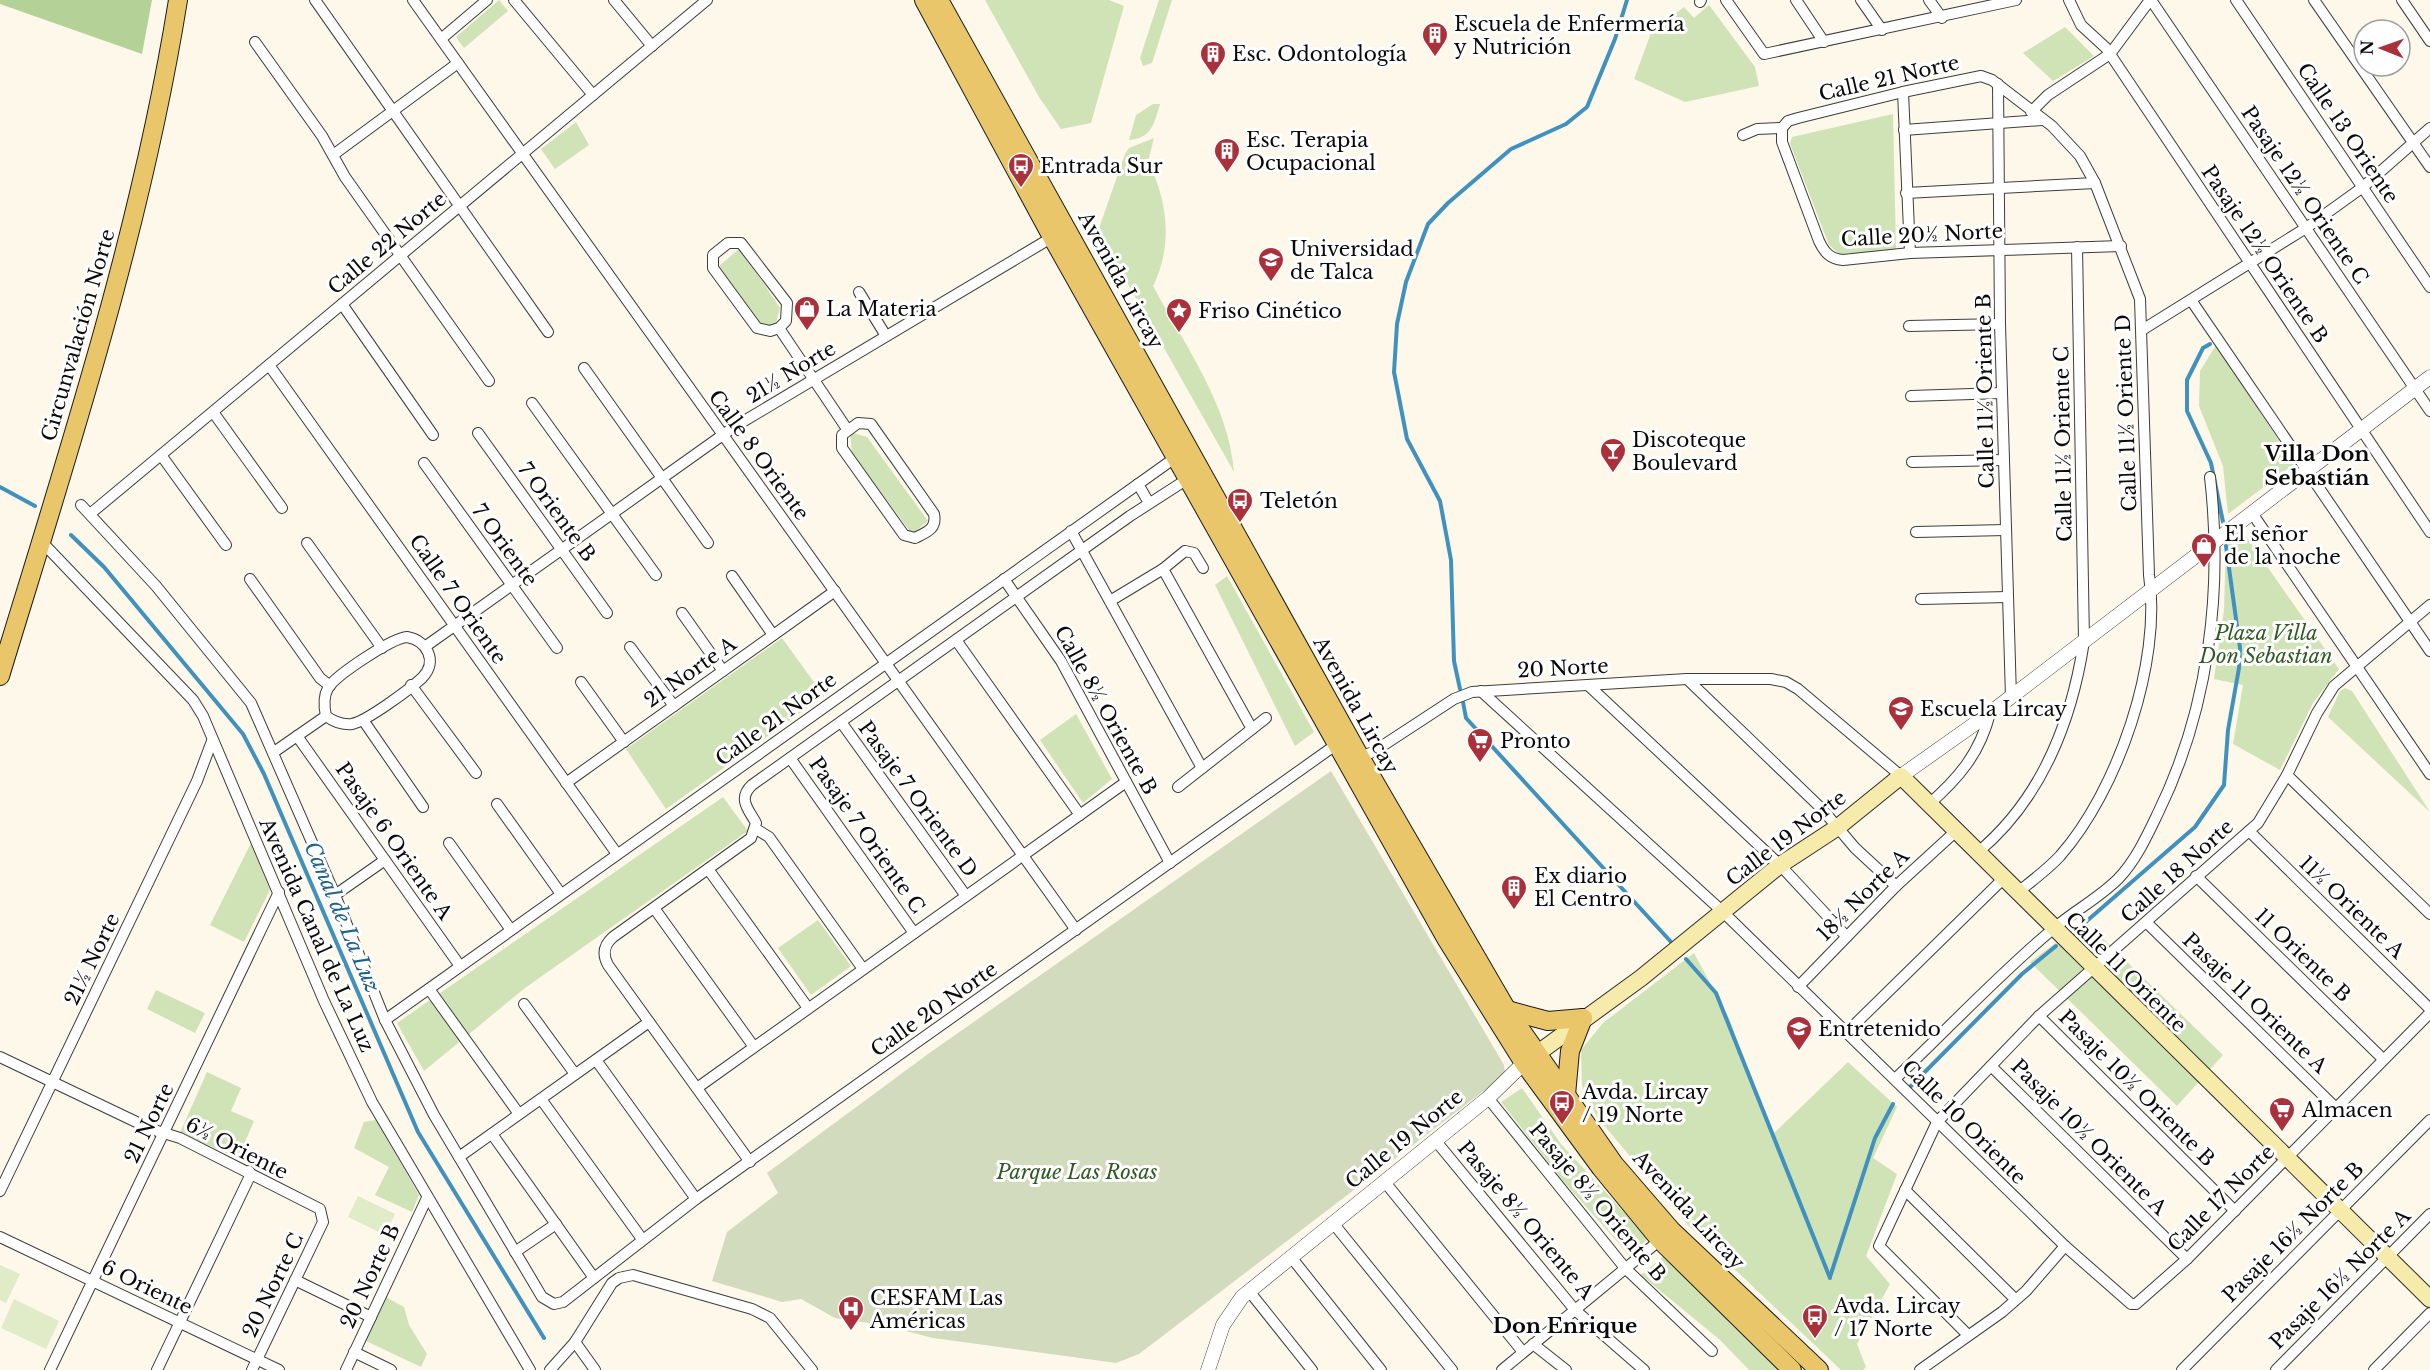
<svg xmlns="http://www.w3.org/2000/svg" width="2430" height="1370" viewBox="0 0 2430 1370" font-family="'Libre Baskerville',serif">
<style>
.green{fill:#cfe3b7}
.forest{fill:#b4d298}
.cemetery{fill:#d3dbbe}
.pitch{fill:#e0ebc8}
.lines{fill:none;stroke-linecap:round;stroke-linejoin:round}
.stream{stroke:#4191be;stroke-width:4}
.minor-casing{stroke:#3d3d3d;stroke-width:12}
.tertiary-casing{stroke:#3d3d3d;stroke-width:15}
.secondary-casing{stroke:#2c2c2c;stroke-width:18}
.primary-casing{stroke:#1b1b1b;stroke-width:20}
.minor{stroke:#fff;stroke-width:10}
.tertiary{stroke:#fff;stroke-width:14}
.secondary{stroke:#f6ebaa;stroke-width:16}
.primary{stroke:#eac66b;stroke-width:18}
.labels{text-anchor:middle;dominant-baseline:central;stroke-width:6;stroke-linejoin:round;paint-order:stroke}
.poi-label{font-size:20px;fill:#0a0a0a;stroke:#fff;text-anchor:start}
.street-label{font-size:20px;fill:#0a0a0a;stroke:#fff}
.park-label{font-size:20px;font-style:italic;fill:#305a22;stroke:#fff}
.neighbourhood-label{font-size:21px;font-weight:bold;fill:#0a0a0a;stroke:#fff}
.water-label{font-size:21px;font-style:italic;fill:#21628d;stroke:#fff}
</style>
<rect width="100%" height="100%" fill="#fdf8e9"/>
<g class="green">
<path d="M499,0L508,11L464,48L456,37Z"/>
<path d="M985,0H1109L1124,6L1091,123L1061,129L1039,97Z"/>
<path d="M1159,0H1172L1152,63L1143,66L1140,58Z"/>
<path d="M1709,5L1755,67L1759,86L1685,102L1634,79L1651,33L1684,7L1694,18Z"/>
<path d="M2065,27L2094,56L2053,81L2023,53Z"/>
<path d="M1153,104H1160C1154,124 1152,138 1129,140L1136,115Z"/>
<path d="M1893,114L1896,251L1839,254L1829,245L1790,144L1792,137Z"/>
<path d="M576,122L589,145L555,169L541,149Z"/>
<path d="M1154,138L1148,162C1168,201 1173,246 1153,286C1184,344 1229,405 1234,472L1098,231L1125,154L1129,148Z"/>
<path d="M740,248L780,308L775,326L757,324L719,266Z"/>
<path d="M2216,345L2294,464L2228,514L2223,466L2199,406L2200,371Z"/>
<path d="M850,432L867,437L928,521L912,534L852,453Z"/>
<path d="M2245,535L2339,669L2313,703L2280,770L2233,744L2243,685L2214,679L2224,610L2226,545Z"/>
<path d="M1227,576L1314,732L1295,746L1215,585Z"/>
<path d="M782,638L824,696L666,809L626,749Z"/>
<path d="M2345,688L2352,691L2430,812L2328,717L2340,691Z"/>
<path d="M1076,714L1112,779L1083,803L1040,740Z"/>
<path d="M723,797L748,831L525,988L424,1071L397,1023Z"/>
<path d="M251,843L270,890L244,942L210,925Z"/>
<path d="M818,920L851,966L811,995L778,948Z"/>
<path d="M2085,921L2223,1055L2177,1106L2030,962Z"/>
<path d="M1694,953L1729,1018L1771,1136L1848,1062L1897,1107L1873,1158L1897,1174L1866,1256L1890,1284L1857,1344L1866,1367L1863,1370H1841L1689,1226L1597,1117L1582,1086L1581,1050L1603,1023Z"/>
<path d="M156,990L205,1013L195,1033L147,1009Z"/>
<path d="M207,1072L241,1088L231,1111L254,1121L238,1158L180,1133Z"/>
<path d="M1522,1088L1561,1144L1648,1238L1631,1257L1564,1182L1501,1102Z"/>
<path d="M376,1120L419,1195L412,1212L375,1195L389,1167L354,1148L364,1122Z"/>
<path d="M1665,1255L1782,1370H1749L1720,1340L1641,1275Z"/>
<path d="M386,1297L404,1307L409,1325L427,1354L421,1367L366,1341Z"/>
</g>
<path class="forest" d="M0,0H152L142,54L0,4Z"/>
<path class="cemetery" d="M1331,771L1504,1065L1505,1073L1502,1077L1139,1354L1116,1363L933,1338L882,1325L835,1318L801,1299L782,1302L712,1281L727,1232L778,1193L767,1173L928,1054Z"/>
<g class="pitch">
<path d="M358,1196L395,1214L385,1235L348,1217Z"/>
<path d="M0,1265L20,1274L6,1303L0,1300Z"/>
<path d="M14,1299L59,1321L46,1349L1,1328Z"/>
</g>
<g class="lines">
<g class="stream">
<path d="M2210,344L2203,348L2187,380V411L2211,463L2223,522"/>
<path d="M0,487L35,506"/>
<path d="M71,535L104,567L243,734L264,774L418,1132L544,1338"/>
<path d="M1460,689L1454,661L1451,560L1440,501L1407,439L1394,372L1397,324L1406,282L1428,224L1448,203L1511,149L1566,124L1587,107L1615,39L1627,0"/>
<path d="M1463,702L1466,718L1672,943"/>
<path d="M2073,933L2195,827L2224,785L2228,730L2239,668L2240,648L2226,546"/>
<path d="M1686,959L1716,993L1830,1278"/>
<path d="M1908,1089L2022,974L2056,946"/>
<path d="M1830,1277L1875,1138L1893,1104"/>
</g>
<defs>
<g id="minor">
<path d="M315,0L548,332"/>
<path d="M413,0L1076,930"/>
<path d="M514,0L593,95"/>
<path d="M614,0L652,46"/>
<path d="M1726,0L1764,54L2016,0"/>
<path d="M1796,0L1824,42"/>
<path d="M1861,0L1882,30"/>
<path d="M1929,0L1942,18"/>
<path d="M2069,0L2081,25L2106,48L2430,532"/>
<path d="M2151,0L2430,411"/>
<path d="M2236,0L2430,287"/>
<path d="M2314,0L2430,167"/>
<path d="M2402,0L2430,41"/>
<path d="M1700,2L1701,0"/>
<path d="M441,39L487,0"/>
<path d="M255,42L322,136L345,177L489,381"/>
<path d="M1998,84L2000,324L2011,697"/>
<path d="M1903,92L1910,253"/>
<path d="M2031,112L2048,95L2110,54L2150,0"/>
<path d="M1782,128L1788,121L1798,118L1903,92L1981,76L1992,80L2052,126L2080,156L2095,183L2140,299L2149,575C2162,662 2118,790 2060,856C2048,869 2032,881 2018,892"/>
<path d="M1782,128V142L1819,241C1824,252 1830,259 1843,260L1910,253L2121,246"/>
<path d="M1904,130L2042,120"/>
<path d="M1743,135L1757,129L1782,128"/>
<path d="M333,155L458,63"/>
<path d="M1906,193L2095,183"/>
<path d="M859,292L886,336"/>
<path d="M2191,300L2430,651"/>
<path d="M342,304L433,435"/>
<path d="M1909,326L2000,324"/>
<path d="M779,328L786,321L787,303L741,243H728L713,255V268L757,328L770,331L779,328L847,429"/>
<path d="M2142,330L2306,228L2363,187L2430,128"/>
<path d="M269,365L617,854"/>
<path d="M584,368L708,543"/>
<path d="M1911,396L2002,393"/>
<path d="M532,403L656,575"/>
<path d="M213,412L282,508"/>
<path d="M858,423L871,424L934,514C937,529 927,532 915,538L904,535L842,448V435Z"/>
<path d="M478,433L607,613"/>
<path d="M161,455L226,545"/>
<path d="M1912,462L2004,460"/>
<path d="M424,463L557,648"/>
<path d="M1138,484L1149,503"/>
<path d="M81,505L156,586L251,703L335,895L385,1020L434,1115L542,1297L554,1304L563,1302L696,1199L1337,744"/>
<path d="M2252,513L2430,774"/>
<path d="M90,514L707,0"/>
<path d="M1071,531L1202,768"/>
<path d="M1916,532L2006,530"/>
<path d="M41,541L193,700L203,716L324,1001L372,1102L530,1370"/>
<path d="M307,543L382,648"/>
<path d="M1163,569L1252,729"/>
<path d="M732,576L773,635"/>
<path d="M250,579L320,678L330,686"/>
<path d="M1004,579L1061,661L1170,863"/>
<path d="M1921,599L2008,597"/>
<path d="M1110,601L1163,569L1185,551L1194,553L1203,568"/>
<path d="M682,613L723,671"/>
<path d="M407,637C426,640 439,661 422,678C410,689 367,721 352,724C342,725 334,722 326,716C324,707 323,697 328,688C336,675 392,638 407,637Z"/>
<path d="M956,640L1080,815"/>
<path d="M426,646L734,427L1056,235"/>
<path d="M630,647L674,706"/>
<path d="M1687,679L1822,809L1855,848L1896,886"/>
<path d="M581,682L624,742"/>
<path d="M411,685L476,773"/>
<path d="M1588,685L1780,865L1846,936"/>
<path d="M1481,691L1723,912L2065,1246L2131,1304H2136L2187,1259L2430,1013"/>
<path d="M363,720L423,807"/>
<path d="M841,722L966,896"/>
<path d="M297,736L460,966"/>
<path d="M274,752L326,716"/>
<path d="M1360,757L1373,752L1454,699L1472,692L1687,679H1771L1786,682L1798,689L1901,776"/>
<path d="M790,758L914,933"/>
<path d="M2287,775L2430,914"/>
<path d="M566,783L835,591"/>
<path d="M1178,787L1266,718"/>
<path d="M497,804L561,894"/>
<path d="M1928,805C1959,778 1980,753 1990,713"/>
<path d="M756,829L769,837L863,969"/>
<path d="M2249,831L2430,1009"/>
<path d="M449,843L511,930"/>
<path d="M1977,853C2041,800 2072,721 2084,641L2077,247"/>
<path d="M708,869L808,1008"/>
<path d="M2196,876L2383,1059"/>
<path d="M335,895L385,860"/>
<path d="M654,908L754,1047"/>
<path d="M2147,923L2337,1109"/>
<path d="M1798,987L1896,886L1955,832"/>
<path d="M429,989L519,1114"/>
<path d="M524,1004L575,1074"/>
<path d="M2039,1016L2235,1211"/>
<path d="M385,1020L1179,455"/>
<path d="M1847,1032L2003,879"/>
<path d="M0,1057L151,1129L180,1138L320,1209L323,1222L252,1370"/>
<path d="M596,1060L696,1199"/>
<path d="M1991,1066L2187,1259"/>
<path d="M1895,1079C1948,1029 1998,975 2053,929C2074,911 2099,898 2118,879C2136,860 2147,836 2158,813C2209,709 2223,591 2210,477"/>
<path d="M697,1088L1126,782"/>
<path d="M1488,1098L1625,1268L1712,1351"/>
<path d="M541,1099L642,1239"/>
<path d="M492,1134L594,1278"/>
<path d="M1435,1140L1575,1310L1644,1370"/>
<path d="M459,1157L649,1022"/>
<path d="M750,1162L608,965C602,954 604,945 613,937L751,838L756,823C749,810 737,799 752,785L1130,516L1189,478"/>
<path d="M1384,1181L1523,1352"/>
<path d="M1905,1190L2015,1299"/>
<path d="M0,1191L197,781L212,741"/>
<path d="M1333,1223L1452,1370"/>
<path d="M0,1237L279,1370"/>
<path d="M515,1252L556,1224"/>
<path d="M1291,1257L1381,1370"/>
<path d="M295,1280L371,1317"/>
<path d="M1249,1291L1312,1370"/>
<path d="M1967,1334L1879,1246L1937,1122L2039,1016L2258,823L2287,775L2317,713L2334,686L2430,605"/>
<path d="M575,1342L595,1370"/>
<path d="M1533,1344L1566,1370"/>
<path d="M354,1352L391,1370"/>
<path d="M50,1370L279,892"/>
<path d="M157,1370L249,1178V1171"/>
<path d="M346,1370L427,1198"/>
<path d="M550,1370L575,1342L612,1283L619,1278L633,1275L752,1309L770,1318L812,1370"/>
<path d="M1502,1370L1660,1240"/>
<path d="M1920,1370L2002,1312L2026,1291L2065,1246"/>
<path d="M2182,1370L2430,1120"/>
<path d="M2276,1370L2430,1214"/>
<path d="M2374,1370L2430,1313"/>
</g>
<g id="tertiary">
<path d="M1901,776L1990,713L2430,377"/>
<path d="M1208,1370L1223,1325L1242,1297L1488,1098L1524,1063"/>
</g>
<path id="secondary" d="M1527,1061L1641,978L1780,865L1838,827L1901,776L2430,1299"/>
<g id="primary">
<path d="M924,0L1052,237L1447,940L1524,1063L1601,1168L1660,1240L1792,1370"/>
<path d="M939,0L1360,757L1507,1010L1614,1164L1671,1230L1819,1370"/>
<path d="M0,676C68,453 141,231 178,0"/>
<path d="M1507,1010L1548,1021L1583,1018"/>
<path d="M1566,1095L1570,1051L1583,1018"/>
</g>
</defs>
<use href="#minor" class="minor-casing"/>
<use href="#tertiary" class="tertiary-casing"/>
<use href="#secondary" class="secondary-casing"/>
<use href="#primary" class="primary-casing"/>
<use href="#minor" class="minor"/>
<use href="#tertiary" class="tertiary"/>
<use href="#secondary" class="secondary"/>
<use href="#primary" class="primary"/>
</g>
<defs>
<symbol id="building-pin" viewBox="-11 -11 22 30"><path d="M0 17L-7.5 6A9.5 9.5 0 1 1 7.5 6Z" fill="#aa313c" stroke="#fff"/><path d="M-4-6H4V6H1V3H-1V6H-4ZM-2.5-4.3h1.7v1.8h-1.7ZM.8-4.3h1.7v1.8H.8ZM-2.5-1h1.7V.8h-1.7ZM.8-1h1.7V.8H.8Z" fill="#fff"/></symbol>
<symbol id="bus-pin" viewBox="-11 -11 22 30"><path d="M0 17L-7.5 6A9.5 9.5 0 1 1 7.5 6Z" fill="#aa313c" stroke="#fff"/><path d="M-5-6H5V4H4V6H2V4H-2V6H-4V4H-5ZM-3.5-4V0h7V-4ZM-3.5 1.2v1.5H-2V1.2ZM2 1.2v1.5H3.5V1.2Z" fill="#fff"/></symbol>
<symbol id="university-pin" viewBox="-11 -11 22 30"><path d="M0 17L-7.5 6A9.5 9.5 0 1 1 7.5 6Z" fill="#aa313c" stroke="#fff"/><path d="M0-5L7-2L0 1L-7-2ZM-4 1L0 2.5L4 1V4Q0 6-4 4Z" fill="#fff"/></symbol>
<symbol id="shop-pin" viewBox="-11 -11 22 30"><path d="M0 17L-7.5 6A9.5 9.5 0 1 1 7.5 6Z" fill="#aa313c" stroke="#fff"/><path d="M-5-2.5h2.3a2.7 3.5 0 0 1 5.4 0H5L5.5 6h-11ZM-1.5-2.5h3a1.5 2.3 0 0 0-3 0Z" fill="#fff"/></symbol>
<symbol id="sight-pin" viewBox="-11 -11 22 30"><path d="M0 17L-7.5 6A9.5 9.5 0 1 1 7.5 6Z" fill="#aa313c" stroke="#fff"/><path d="M0-6L1.8-2.2L6-1.7L2.9 1.2L3.7 5.4L0 3.3L-3.7 5.4L-2.9 1.2L-6-1.7L-1.8-2.2Z" fill="#fff"/></symbol>
<symbol id="bar-pin" viewBox="-11 -11 22 30"><path d="M0 17L-7.5 6A9.5 9.5 0 1 1 7.5 6Z" fill="#aa313c" stroke="#fff"/><path d="M-6-5H6L.8 .8V4.5H3.5V6h-7V4.5H-.8V.8Z" fill="#fff"/></symbol>
<symbol id="school-pin" viewBox="-11 -11 22 30"><path d="M0 17L-7.5 6A9.5 9.5 0 1 1 7.5 6Z" fill="#aa313c" stroke="#fff"/><path d="M0-5L7-2L0 1L-7-2ZM-4 1L0 2.5L4 1V4Q0 6-4 4Z" fill="#fff"/></symbol>
<symbol id="supermarket-pin" viewBox="-11 -11 22 30"><path d="M0 17L-7.5 6A9.5 9.5 0 1 1 7.5 6Z" fill="#aa313c" stroke="#fff"/><path d="M-6-5.5h2.5l.6 2H6L4.5 2H-2.5L-4.4-4H-6ZM-1.5 3.2a1.3 1.3 0 1 0 .1 0ZM3 3.2a1.3 1.3 0 1 0 .1 0Z" fill="#fff"/></symbol>
<symbol id="hospital-pin" viewBox="-11 -11 22 30"><path d="M0 17L-7.5 6A9.5 9.5 0 1 1 7.5 6Z" fill="#aa313c" stroke="#fff"/><path d="M-5-5h3v3.5h4V-5h3V5h-3V1.5h-4V5h-3Z" fill="#fff"/></symbol>
</defs>
<g fill-rule="evenodd">
<use href="#building-pin" x="1420" y="20" width="30" height="40"/>
<use href="#building-pin" x="1198" y="39" width="30" height="40"/>
<use href="#building-pin" x="1212" y="136" width="30" height="40"/>
<use href="#bus-pin" x="1006" y="151" width="30" height="40"/>
<use href="#university-pin" x="1256" y="245" width="30" height="40"/>
<use href="#shop-pin" x="792" y="294" width="30" height="40"/>
<use href="#sight-pin" x="1164" y="296" width="30" height="40"/>
<use href="#bar-pin" x="1598" y="436" width="30" height="40"/>
<use href="#bus-pin" x="1225" y="486" width="30" height="40"/>
<use href="#shop-pin" x="2189" y="531" width="30" height="40"/>
<use href="#school-pin" x="1886" y="694" width="30" height="40"/>
<use href="#supermarket-pin" x="1465" y="726" width="30" height="40"/>
<use href="#building-pin" x="1499" y="873" width="30" height="40"/>
<use href="#school-pin" x="1784" y="1014" width="30" height="40"/>
<use href="#bus-pin" x="1547" y="1088" width="30" height="40"/>
<use href="#supermarket-pin" x="2267" y="1095" width="30" height="40"/>
<use href="#hospital-pin" x="836" y="1294" width="30" height="40"/>
<use href="#bus-pin" x="1800" y="1302" width="30" height="40"/>
</g>
<g class="labels">
<g class="poi-label">
<text x="1454" y="24">Escuela de Enfermería<tspan x="1454" dy="23">y Nutrición</tspan></text>
<text x="1232" y="54">Esc. Odontología</text>
<text x="1246" y="140">Esc. Terapia<tspan x="1246" dy="23">Ocupacional</tspan></text>
<text x="1040" y="166">Entrada Sur</text>
<text x="1290" y="249">Universidad<tspan x="1290" dy="23">de Talca</tspan></text>
<text x="826" y="309">La Materia</text>
<text x="1198" y="311">Friso Cinético</text>
<text x="1632" y="440">Discoteque<tspan x="1632" dy="23">Boulevard</tspan></text>
<text x="1260" y="501">Teletón</text>
<text x="2224" y="534">El señor<tspan x="2224" dy="23">de la noche</tspan></text>
<text x="1920" y="709">Escuela Lircay</text>
<text x="1500" y="741">Pronto</text>
<text x="1534" y="876">Ex diario<tspan x="1534" dy="23">El Centro</tspan></text>
<text x="1818" y="1029">Entretenido</text>
<text x="1582" y="1092">Avda. Lircay<tspan x="1582" dy="23">/ 19 Norte</tspan></text>
<text x="2302" y="1110">Almacen</text>
<text x="870" y="1298">CESFAM Las<tspan x="870" dy="23">Américas</tspan></text>
<text x="1834" y="1306">Avda. Lircay<tspan x="1834" dy="23">/ 17 Norte</tspan></text>
</g>
<g class="street-label">
<text transform="translate(1889 78) rotate(-13)">Calle 21 Norte</text>
<text transform="translate(2348 133) rotate(56)">Calle 13 Oriente</text>
<text transform="translate(2305 195) rotate(56)">Pasaje 12½ Oriente C</text>
<text transform="translate(1922 235) rotate(-3)">Calle 20½ Norte</text>
<text transform="translate(387 243) rotate(-40)">Calle 22 Norte</text>
<text transform="translate(2265 254) rotate(56)">Pasaje 12½ Oriente B</text>
<text transform="translate(1121 280) rotate(61)">Avenida Lircay</text>
<text transform="translate(78 335) rotate(-74)">Circunvalación Norte</text>
<text transform="translate(791 372) rotate(-31)">21½ Norte</text>
<text transform="translate(1985 391) rotate(-91)">Calle 11½ Oriente B</text>
<text transform="translate(2126 413) rotate(-92)">Calle 11½ Oriente D</text>
<text transform="translate(2063 444) rotate(-91)">Calle 11½ Oriente C</text>
<text transform="translate(759 455) rotate(54)">Calle 8 Oriente</text>
<text transform="translate(557 512) rotate(54)">7 Oriente B</text>
<text transform="translate(505 545) rotate(54)">7 Oriente</text>
<text transform="translate(458 599) rotate(55)">Calle 7 Oriente</text>
<text transform="translate(1563 668) rotate(-3)">20 Norte</text>
<text transform="translate(690 672) rotate(-35)">21 Norte A</text>
<text transform="translate(1356 705) rotate(61)">Avenida Lircay</text>
<text transform="translate(1106 710) rotate(61)">Calle 8½ Oriente B</text>
<text transform="translate(776 719) rotate(-36)">Calle 21 Norte</text>
<text transform="translate(918 799) rotate(54)">Pasaje 7 Oriente D</text>
<text transform="translate(867 835) rotate(55)">Pasaje 7 Oriente C</text>
<text transform="translate(1786 838) rotate(-37)">Calle 19 Norte</text>
<text transform="translate(394 841) rotate(55)">Pasaje 6 Oriente A</text>
<text transform="translate(2177 871) rotate(-42)">Calle 18 Norte</text>
<text transform="translate(1863 895) rotate(-45)">18½ Norte A</text>
<text transform="translate(2352 907) rotate(44)">11½ Oriente A</text>
<text transform="translate(317 935) rotate(66)">Avenida Canal de La Luz</text>
<text transform="translate(2303 955) rotate(44)">11 Oriente B</text>
<text transform="translate(92 959) rotate(-64)">21½ Norte</text>
<text transform="translate(2126 972) rotate(45)">Calle 11 Oriente</text>
<text transform="translate(2255 1003) rotate(44)">Pasaje 11 Oriente A</text>
<text transform="translate(934 1009) rotate(-35)">Calle 20 Norte</text>
<text transform="translate(2137 1088) rotate(45)">Pasaje 10½ Oriente B</text>
<text transform="translate(1964 1122) rotate(45)">Calle 10 Oriente</text>
<text transform="translate(149 1123) rotate(-64)">21 Norte</text>
<text transform="translate(2089 1137) rotate(45)">Pasaje 10½ Oriente A</text>
<text transform="translate(1404 1139) rotate(-39)">Calle 19 Norte</text>
<text transform="translate(237 1148) rotate(27)">6½ Oriente</text>
<text transform="translate(2221 1198) rotate(-45)">Calle 17 Norte</text>
<text transform="translate(1598 1202) rotate(50)">Pasaje 8½ Oriente B</text>
<text transform="translate(1689 1210) rotate(47)">Avenida Lircay</text>
<text transform="translate(1526 1220) rotate(50)">Pasaje 8½ Oriente A</text>
<text transform="translate(2293 1232) rotate(-45)">Pasaje 16½ Norte B</text>
<text transform="translate(370 1276) rotate(-65)">20 Norte B</text>
<text transform="translate(2340 1279) rotate(-45)">Pasaje 16½ Norte A</text>
<text transform="translate(273 1285) rotate(-64)">20 Norte C</text>
<text transform="translate(147 1287) rotate(26)">6 Oriente</text>
</g>
<g class="park-label">
<text x="2266" y="633">Plaza Villa<tspan x="2266" dy="23">Don Sebastian</tspan></text>
<text x="1077" y="1172">Parque Las Rosas</text>
</g>
<g class="neighbourhood-label">
<text x="2317" y="454">Villa Don<tspan x="2317" dy="24">Sebastián</tspan></text>
<text x="1565" y="1326">Don Enrique</text>
</g>
<g class="water-label">
<text transform="translate(342 917) rotate(67)">Canal de La Luz</text>
</g>
</g>
<g transform="translate(2382 48) rotate(271)"><circle r="28" fill="#ffffff" stroke="#9d9d9d" stroke-width="1.5"/>
<path d="M0-4.5L10 22L0 15L-10 22Z" fill="#aa313c"/>
<text y="-9" font-size="16" font-weight="bold" text-anchor="middle" fill="#0a0a0a">N</text>
</g>
</svg>
